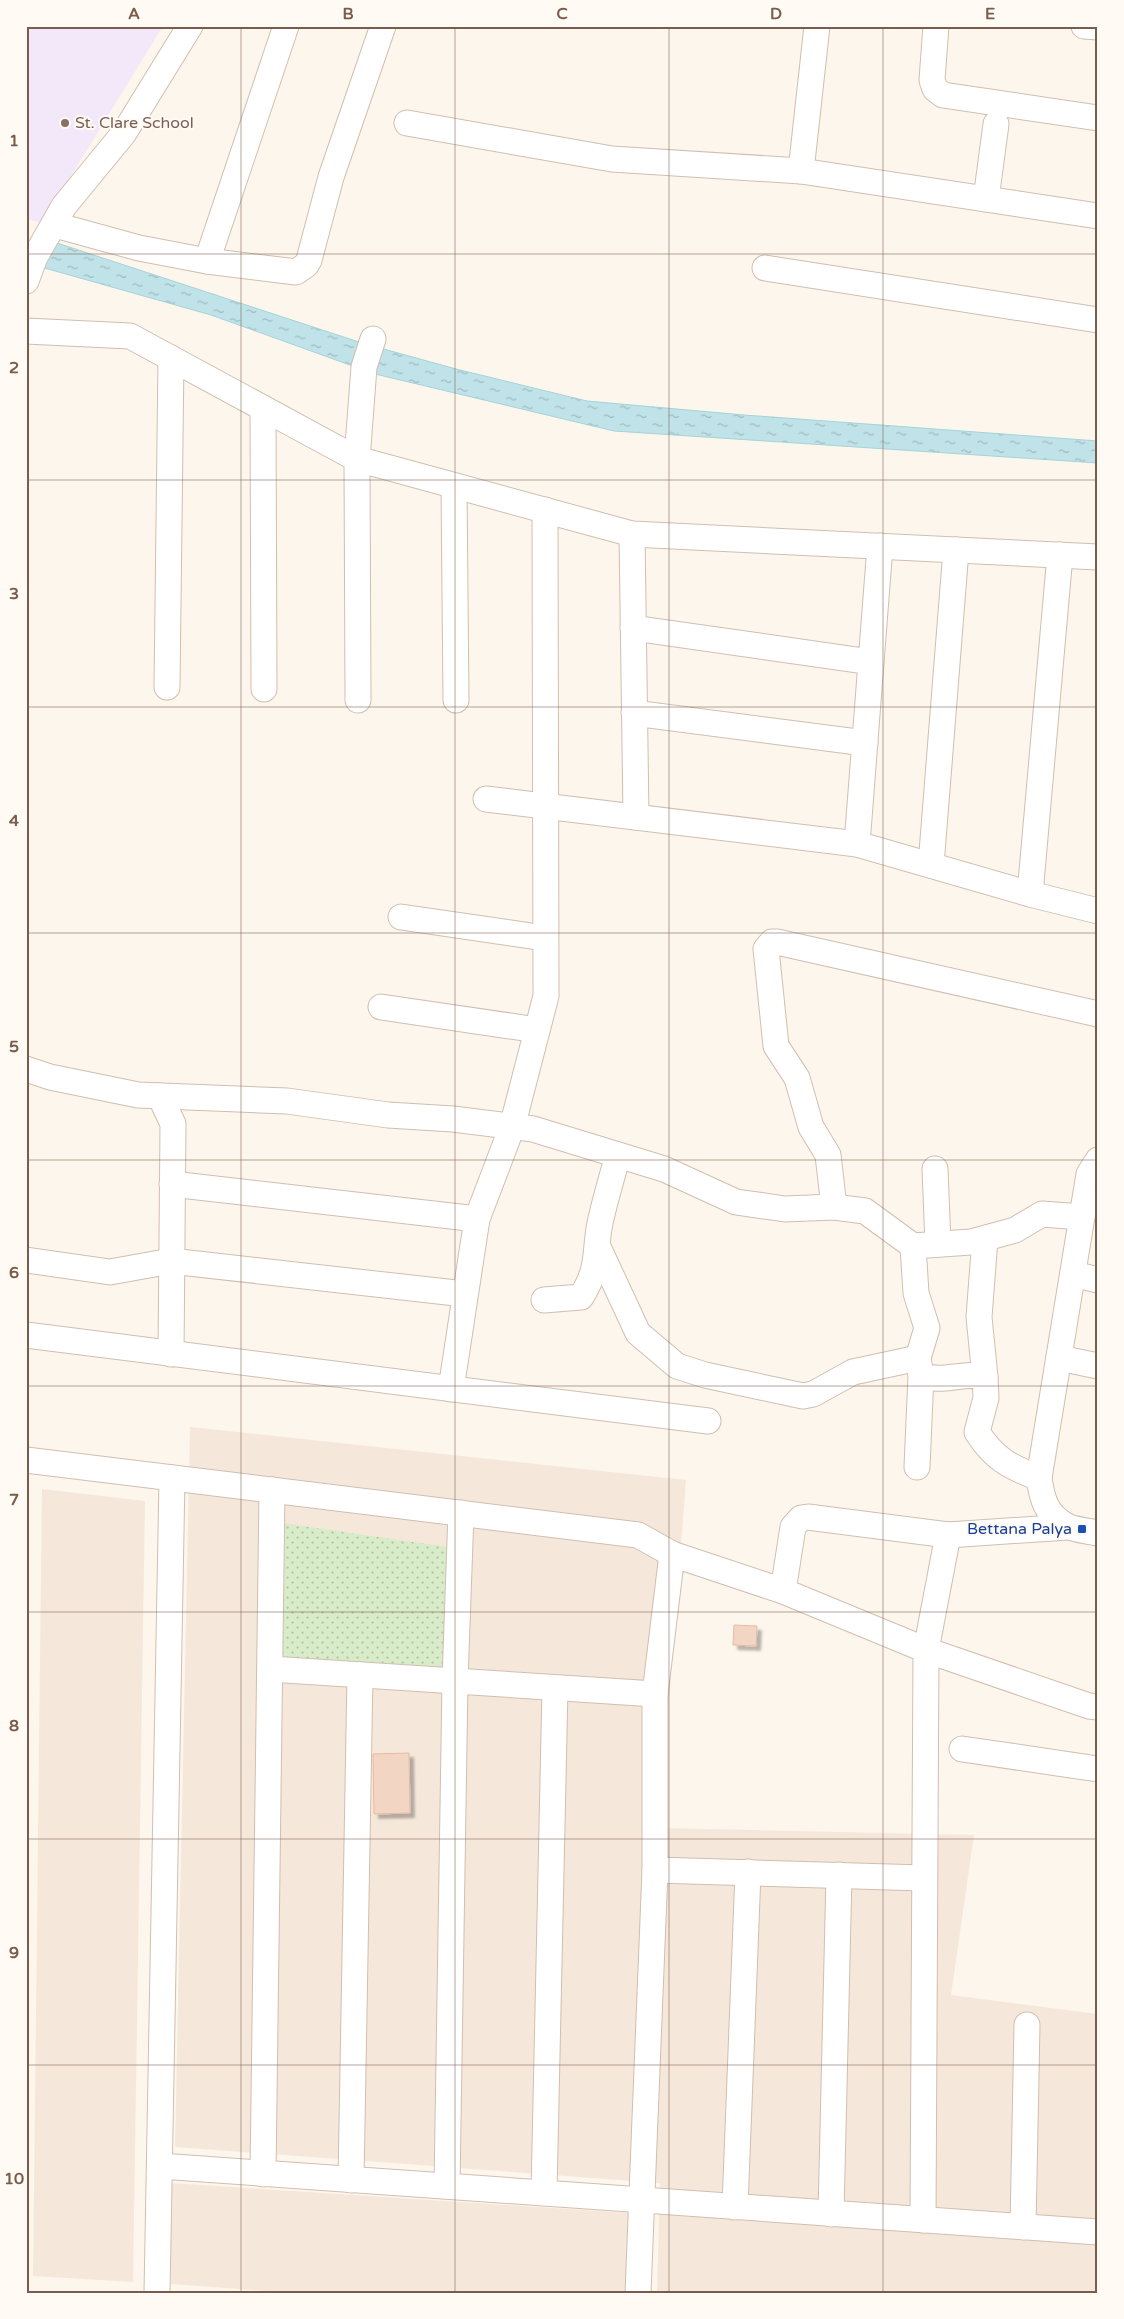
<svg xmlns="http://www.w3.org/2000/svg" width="1124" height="2319" viewBox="0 0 1124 2319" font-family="'Varela Round',sans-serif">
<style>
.residential{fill:#f5e8da}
.education{fill:#f3e8fa}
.park{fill:url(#park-dots)}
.water{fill:url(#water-ripples);stroke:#a5d3da}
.building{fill:#f3d5c3;stroke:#e6bba3;filter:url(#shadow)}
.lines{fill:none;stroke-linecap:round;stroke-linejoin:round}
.minor-casing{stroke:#d1beb0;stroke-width:27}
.minor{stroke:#fff;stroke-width:25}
.grid{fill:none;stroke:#7a5c4d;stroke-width:1;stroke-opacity:0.55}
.education-dot{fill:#8d6e63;stroke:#fffaf3;stroke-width:2}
.transit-dot{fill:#1a4fb4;stroke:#fffaf3;stroke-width:2}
.labels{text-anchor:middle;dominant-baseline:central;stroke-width:4;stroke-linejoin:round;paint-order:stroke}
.education-label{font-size:16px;fill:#785e54;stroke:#fffaf3;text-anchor:start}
.transit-label{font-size:16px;fill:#164399;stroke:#fffaf3;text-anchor:end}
.neatline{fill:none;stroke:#7a5c4d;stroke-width:2}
.grid-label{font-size:16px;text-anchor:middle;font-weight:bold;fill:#7a5c4d}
</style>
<defs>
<pattern id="park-dots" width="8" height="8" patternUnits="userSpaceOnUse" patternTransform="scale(1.25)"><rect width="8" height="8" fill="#d8ecc9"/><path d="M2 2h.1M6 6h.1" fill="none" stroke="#b4c2a5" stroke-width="1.8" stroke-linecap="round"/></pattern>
<pattern id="water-ripples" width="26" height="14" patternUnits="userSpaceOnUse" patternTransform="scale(1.25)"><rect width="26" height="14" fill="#bfe3e8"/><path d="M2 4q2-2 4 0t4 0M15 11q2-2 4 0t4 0" fill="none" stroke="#a0bbbe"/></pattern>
<filter id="shadow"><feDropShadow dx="4.5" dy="4.5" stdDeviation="1" flood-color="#0004"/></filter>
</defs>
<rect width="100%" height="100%" fill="#fdf6ec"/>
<g class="residential">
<path d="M190,1427L686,1480L659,1828L974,1835L951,1995L1098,2014V2293H657L660,2183L175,2147Z"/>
<path d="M42,1489L145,1501L133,2282L33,2276Z"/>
<path d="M171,2183L629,2213L627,2293H294L171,2284Z"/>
</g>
<path class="education" d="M26,26H163L42,223L26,219Z"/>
<path class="park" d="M282,1523L455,1548L450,1673L281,1657Z"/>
<path class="water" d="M54,242L362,343L456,369L587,401L744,415L1098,441V463L614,431L375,374L211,315L41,267Z"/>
<g class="building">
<path d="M734,1625L757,1626L756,1646L733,1645Z"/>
<path d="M409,1753L410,1813L374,1814L373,1754Z"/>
</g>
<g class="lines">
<defs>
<g id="minor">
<path d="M936,26L932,80L935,89L943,95L1098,118"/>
<path d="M1084,26L1098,27"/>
<path d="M407,123L612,159L801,171L1098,216"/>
<path d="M801,171L817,26"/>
<path d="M986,199L996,124"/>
<path d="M55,225L139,248L207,261L296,272L306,265L309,260L331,177L383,26"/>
<path d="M207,261L286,26"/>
<path d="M765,268L1098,320"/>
<path d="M26,281L35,257L64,206L124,133L190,26"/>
<path d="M26,331L130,336L357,459L632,534L1098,557"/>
<path d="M263,408L264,689"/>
<path d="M454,486L456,700"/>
<path d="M632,534L636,817"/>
<path d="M633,628L871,662"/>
<path d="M167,687L171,358"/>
<path d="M358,700L357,459L364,367L373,339"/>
<path d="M634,713L865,743"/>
<path d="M486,799L857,844L1030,894L1098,911"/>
<path d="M857,844L880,546"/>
<path d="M931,865L956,550"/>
<path d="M1030,894L1060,555"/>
<path d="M401,917L545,938"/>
<path d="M381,1007L537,1030"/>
<path d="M26,1069L50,1077L138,1095L287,1101L388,1115L453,1119L533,1129L664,1169L736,1202L785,1209L834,1207L865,1211L913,1246L971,1242L1015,1230L1042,1214L1082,1217"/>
<path d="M160,1096L173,1124L171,1354"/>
<path d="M1098,1160L1089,1174L1039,1478C1042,1499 1046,1515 1067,1526C1075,1530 1089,1531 1098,1533"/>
<path d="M935,1169L938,1244"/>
<path d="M172,1184L477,1219"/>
<path d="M834,1207L828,1155L811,1127L797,1078L776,1046L766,949L772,942H777L1098,1014"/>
<path d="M985,1239L979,1317L985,1377"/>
<path d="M913,1246L916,1293L927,1328L918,1358L921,1375C942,1384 964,1371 985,1377L986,1398L977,1432C994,1459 1010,1467 1039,1478"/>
<path d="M598,1247L638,1333L677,1366L705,1375L803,1396L813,1394L853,1372L918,1358"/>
<path d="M26,1260L110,1272L171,1261L465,1294"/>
<path d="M1073,1274L1098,1280"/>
<path d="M544,1300L581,1297C600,1267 594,1254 600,1223C605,1200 612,1177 618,1155"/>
<path d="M26,1335L708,1421"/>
<path d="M1059,1358L1098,1366"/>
<path d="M451,1389L477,1219L512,1127L546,996L545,510"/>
<path d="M26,1460L638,1535L672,1554L783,1591L926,1650L1089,1706L1098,1707"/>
<path d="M917,1467L921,1375"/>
<path d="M783,1591L793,1527L801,1518L808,1517L948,1535L1068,1527"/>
<path d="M270,1669L655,1694"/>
<path d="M962,1749L1098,1769"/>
<path d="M655,1870L924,1878"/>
<path d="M160,2166L1098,2232"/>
<path d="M263,2174L272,1490"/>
<path d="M351,2180L360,1675"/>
<path d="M447,2186L455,1681L461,1513"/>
<path d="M544,2193L555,1688"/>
<path d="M735,2207L748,1872"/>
<path d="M831,2214L839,1875"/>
<path d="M923,2220L926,1650L948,1535"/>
<path d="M1023,2227L1027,2025"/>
<path d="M157,2293L172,1478"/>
<path d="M638,2293L655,1870V1694L672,1554"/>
</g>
</defs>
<use href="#minor" class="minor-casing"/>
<use href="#minor" class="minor"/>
</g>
<path class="grid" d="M241,26V2293M455,26V2293M669,26V2293M883,26V2293M26,254H1098M26,480H1098M26,707H1098M26,933H1098M26,1160H1098M26,1386H1098M26,1612H1098M26,1839H1098M26,2065H1098"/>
<circle class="education-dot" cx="65" cy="123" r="5"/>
<rect class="transit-dot" x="1077" y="1524" width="10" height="10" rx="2.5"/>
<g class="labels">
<g class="education-label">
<text x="75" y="123">St. Clare School</text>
</g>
<g class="transit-label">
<text x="1072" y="1529">Bettana Palya</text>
</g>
</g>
<rect width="1124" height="2319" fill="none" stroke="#fffaf3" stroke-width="55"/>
<rect x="28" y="28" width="1068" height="2264" class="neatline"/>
<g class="grid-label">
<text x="134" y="19">A</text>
<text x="348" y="19">B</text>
<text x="562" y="19">C</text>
<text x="776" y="19">D</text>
<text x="990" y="19">E</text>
<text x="14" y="146">1</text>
<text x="14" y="373">2</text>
<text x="14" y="599">3</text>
<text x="14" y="826">4</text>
<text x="14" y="1052">5</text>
<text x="14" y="1278">6</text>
<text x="14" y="1505">7</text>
<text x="14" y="1731">8</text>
<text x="14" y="1958">9</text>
<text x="14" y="2184">10</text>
</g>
</svg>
